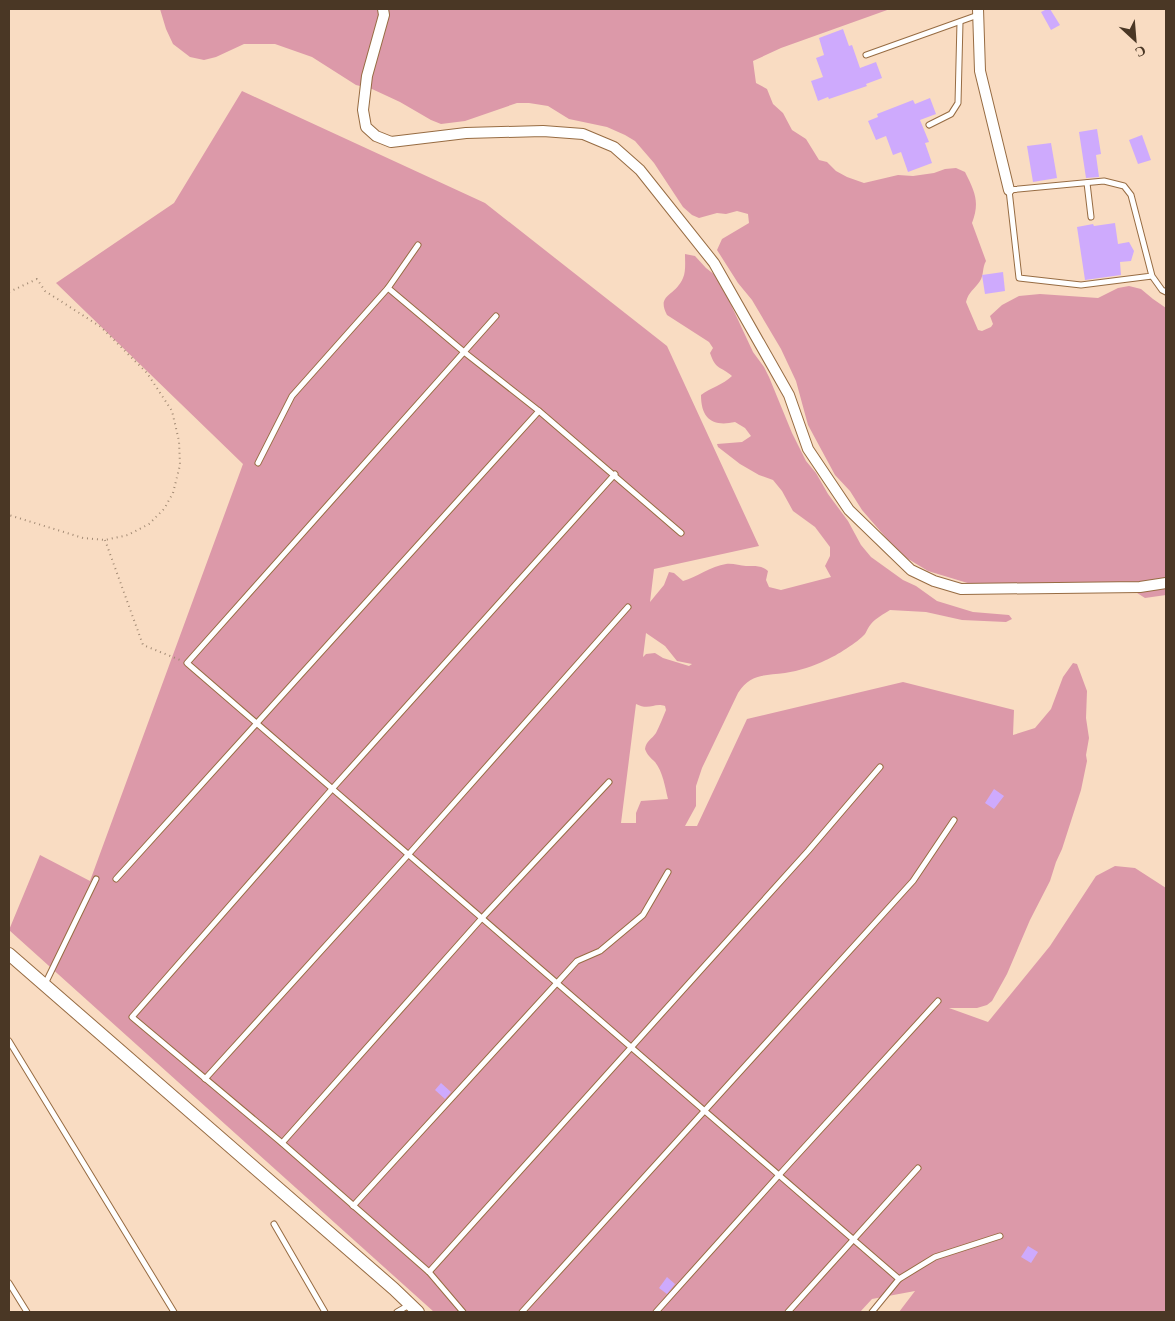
<svg xmlns="http://www.w3.org/2000/svg" width="1175" height="1321" viewBox="0 0 1175 1321" font-family="'Crimson Pro',serif">
<style>
.green{fill:#dc99a9;fill-rule:evenodd}
.building{fill:#ceaafd}
.lines{fill:none;stroke-linecap:round;stroke-linejoin:round}
.service-casing{stroke:#976c43;stroke-width:7}
.minor-casing{stroke:#976c43;stroke-width:12}
.tertiary-casing{stroke:#976c43;stroke-width:14}
.path{stroke:#a28a74;stroke-width:2;stroke-dasharray:1 4;stroke-linecap:butt}
.service{stroke:#fff;stroke-width:5}
.minor{stroke:#fff;stroke-width:10}
.tertiary{stroke:#fff;stroke-width:12}
</style>
<rect width="100%" height="100%" fill="#f9dcc2"/>
<g class="green">
<path d="M160,9H890L781,48L753,61L756,83L767,89L773,104L783,113L792,130L806,139L819,160L827,162L836,171L847,177L864,183L898,175L913,176L934,173L945,169L956,168L965,172C975,192 980,202 972,223L986,261C982,268 984,275 980,281C974,290 969,291 966,302L978,330L982,331L991,327L993,324L990,316L1002,305L1019,296L1040,294L1098,298L1118,288L1129,286L1141,289L1153,299L1166,308V595L1145,598L1134,591L984,588L928,571L900,554L862,510L850,491L835,475L808,425L796,381L781,349L752,300L738,283L717,250L722,239L749,223L748,214L737,211L726,214L717,213L699,218L692,215L683,207L654,163L635,141L625,135L607,127L569,119L548,106L529,103H517L465,121L441,124L431,120L400,102L372,89L356,85L312,57L275,44H244L216,57L204,60L190,57L173,44L166,29Z"/>
<path d="M242,91L485,203L667,346L759,546L654,569L650,602L664,585L669,572L674,573L683,581C697,577 711,566 726,564C733,563 740,566 746,566C755,566 761,565 768,571L766,580L769,587L781,590L831,577L825,566L830,556V547L815,527L793,511L782,491L773,480L759,475L740,464L718,447L717,444L742,442L751,436L745,428L735,422C713,427 701,419 701,395C710,388 723,385 732,376C721,366 716,371 710,353L713,348L709,342L667,315C656,294 675,297 683,278C686,272 685,261 685,254L695,256L706,268L715,275L726,294L753,352L764,367L769,377L792,433L806,461L816,473L828,494L848,521L861,545L871,557L903,580L916,586L937,601L973,612L1009,615L1012,619L1006,622L962,620L926,612L890,610C884,614 876,618 871,624C868,627 867,631 865,634C858,642 836,656 826,660C814,666 799,671 785,673C764,676 751,673 738,693L702,768L696,786V806L685,826H697L747,719L903,682L1014,710L1013,735L1035,728L1051,709L1063,677L1073,663L1077,664L1087,691L1086,718L1089,738L1086,755L1087,761L1081,790L1062,849L1056,862L1050,881L1030,920L1007,974L992,1001L987,1005L977,1008H949L988,1022L1050,946L1096,876L1115,866L1135,868L1166,888V1312H899L915,1291L872,1299L860,1312H434L9,930L40,855L90,881L243,464L56,283L174,203ZM646,633L665,646L677,661L692,664L689,666L663,658L655,653L646,654L643,657ZM636,704C650,711 654,702 665,706L666,710C663,717 660,725 656,733C652,739 646,741 645,749C647,755 651,758 655,762C663,772 665,787 668,799L641,801L636,813V823H621Z"/>
</g>
<g class="building">
<path d="M1047,9H1050L1060,25L1051,30L1041,12Z"/>
<path d="M843,29L849,46L852,45L860,68L876,62L882,78L866,84L867,86L829,99L828,97L818,101L811,81L823,77L816,58L824,55L819,38Z"/>
<path d="M930,98L936,114L920,120L929,142L925,143L932,163L908,172L901,152L893,155L886,136L876,140L868,121L878,117L877,114L913,100L915,104Z"/>
<path d="M1097,129L1101,154L1096,155L1099,177L1086,178L1079,132Z"/>
<path d="M1142,135L1151,160L1138,164L1129,140Z"/>
<path d="M1051,143L1057,178L1033,182L1027,146Z"/>
<path d="M1115,223L1118,244L1129,242L1134,251L1131,261L1120,262L1121,275L1085,280L1077,227L1093,224L1094,226Z"/>
<path d="M1003,272L1005,291L985,294L982,275Z"/>
<path d="M994,789L1004,796L994,809L985,803Z"/>
<path d="M441,1083L451,1092L445,1099L435,1090Z"/>
<path d="M1028,1246L1038,1252L1031,1263L1021,1257Z"/>
<path d="M667,1277L675,1284L667,1294L659,1288Z"/>
</g>
<g class="lines">
<defs>
<g id="service">
<path d="M866,55L978,15"/>
<path d="M929,125L951,114L958,103L960,22"/>
<path d="M1087,183L1091,217"/>
<path d="M1152,276L1081,285L1019,278L1009,190L1104,181L1124,186L1131,195L1152,276L1162,290L1166,292"/>
<path d="M388,288L464,352L539,411L681,533"/>
<path d="M496,316L187,663L899,1279L872,1312"/>
<path d="M258,463L292,396L388,288L418,245"/>
<path d="M116,879L539,411"/>
<path d="M45,984L96,879"/>
<path d="M9,1041L174,1312"/>
<path d="M205,1079L408,855L628,607"/>
<path d="M282,1143L482,918L609,782"/>
<path d="M353,1206L577,961L600,951L643,915L668,872"/>
<path d="M274,1224L325,1312"/>
<path d="M429,1272L808,851L880,767"/>
<path d="M899,1279L935,1257L1000,1236"/>
<path d="M9,1283L27,1312"/>
<path d="M397,1312L409,1305"/>
<path d="M463,1312L429,1272L282,1143L132,1017L332,789L615,474"/>
<path d="M522,1312L913,881L954,820"/>
<path d="M656,1312L779,1175L938,1001"/>
<path d="M788,1312L918,1168"/>
</g>
<g id="minor">
<path d="M383,9L384,15L367,76L363,110L366,127L376,136L391,142L466,133L543,131L583,134L614,147L640,170L714,263L789,395L808,449L849,510L911,570L934,581L961,589L1140,587L1166,583"/>
<path d="M978,9L980,71L1009,190"/>
</g>
<path id="tertiary" d="M9,954L394,1289L418,1312"/>
</defs>
<use href="#service" class="service-casing"/>
<use href="#minor" class="minor-casing"/>
<use href="#tertiary" class="tertiary-casing"/>
<g class="path">
<path d="M9,292L37,279L45,291L101,327L147,373L172,411L179,441L180,465L173,493L164,509L149,524L128,535L105,540L83,538L9,515"/>
<path d="M105,540L143,645L180,660"/>
</g>
<use href="#service" class="service"/>
<use href="#minor" class="minor"/>
<use href="#tertiary" class="tertiary"/>
</g>
<rect width="1175" height="1321" fill="none" stroke="#4a3725" stroke-width="20"/>
<g transform="translate(1135 40) rotate(154)" stroke="#f9dcc2" stroke-width="4" paint-order="stroke">
<path d="M0-4L9 19L0 12L-9 19Z" fill="#4a3725"/>
<text y="-8" font-size="14" font-weight="bold" text-anchor="middle" fill="#4a3725">С</text>
</g>
</svg>
